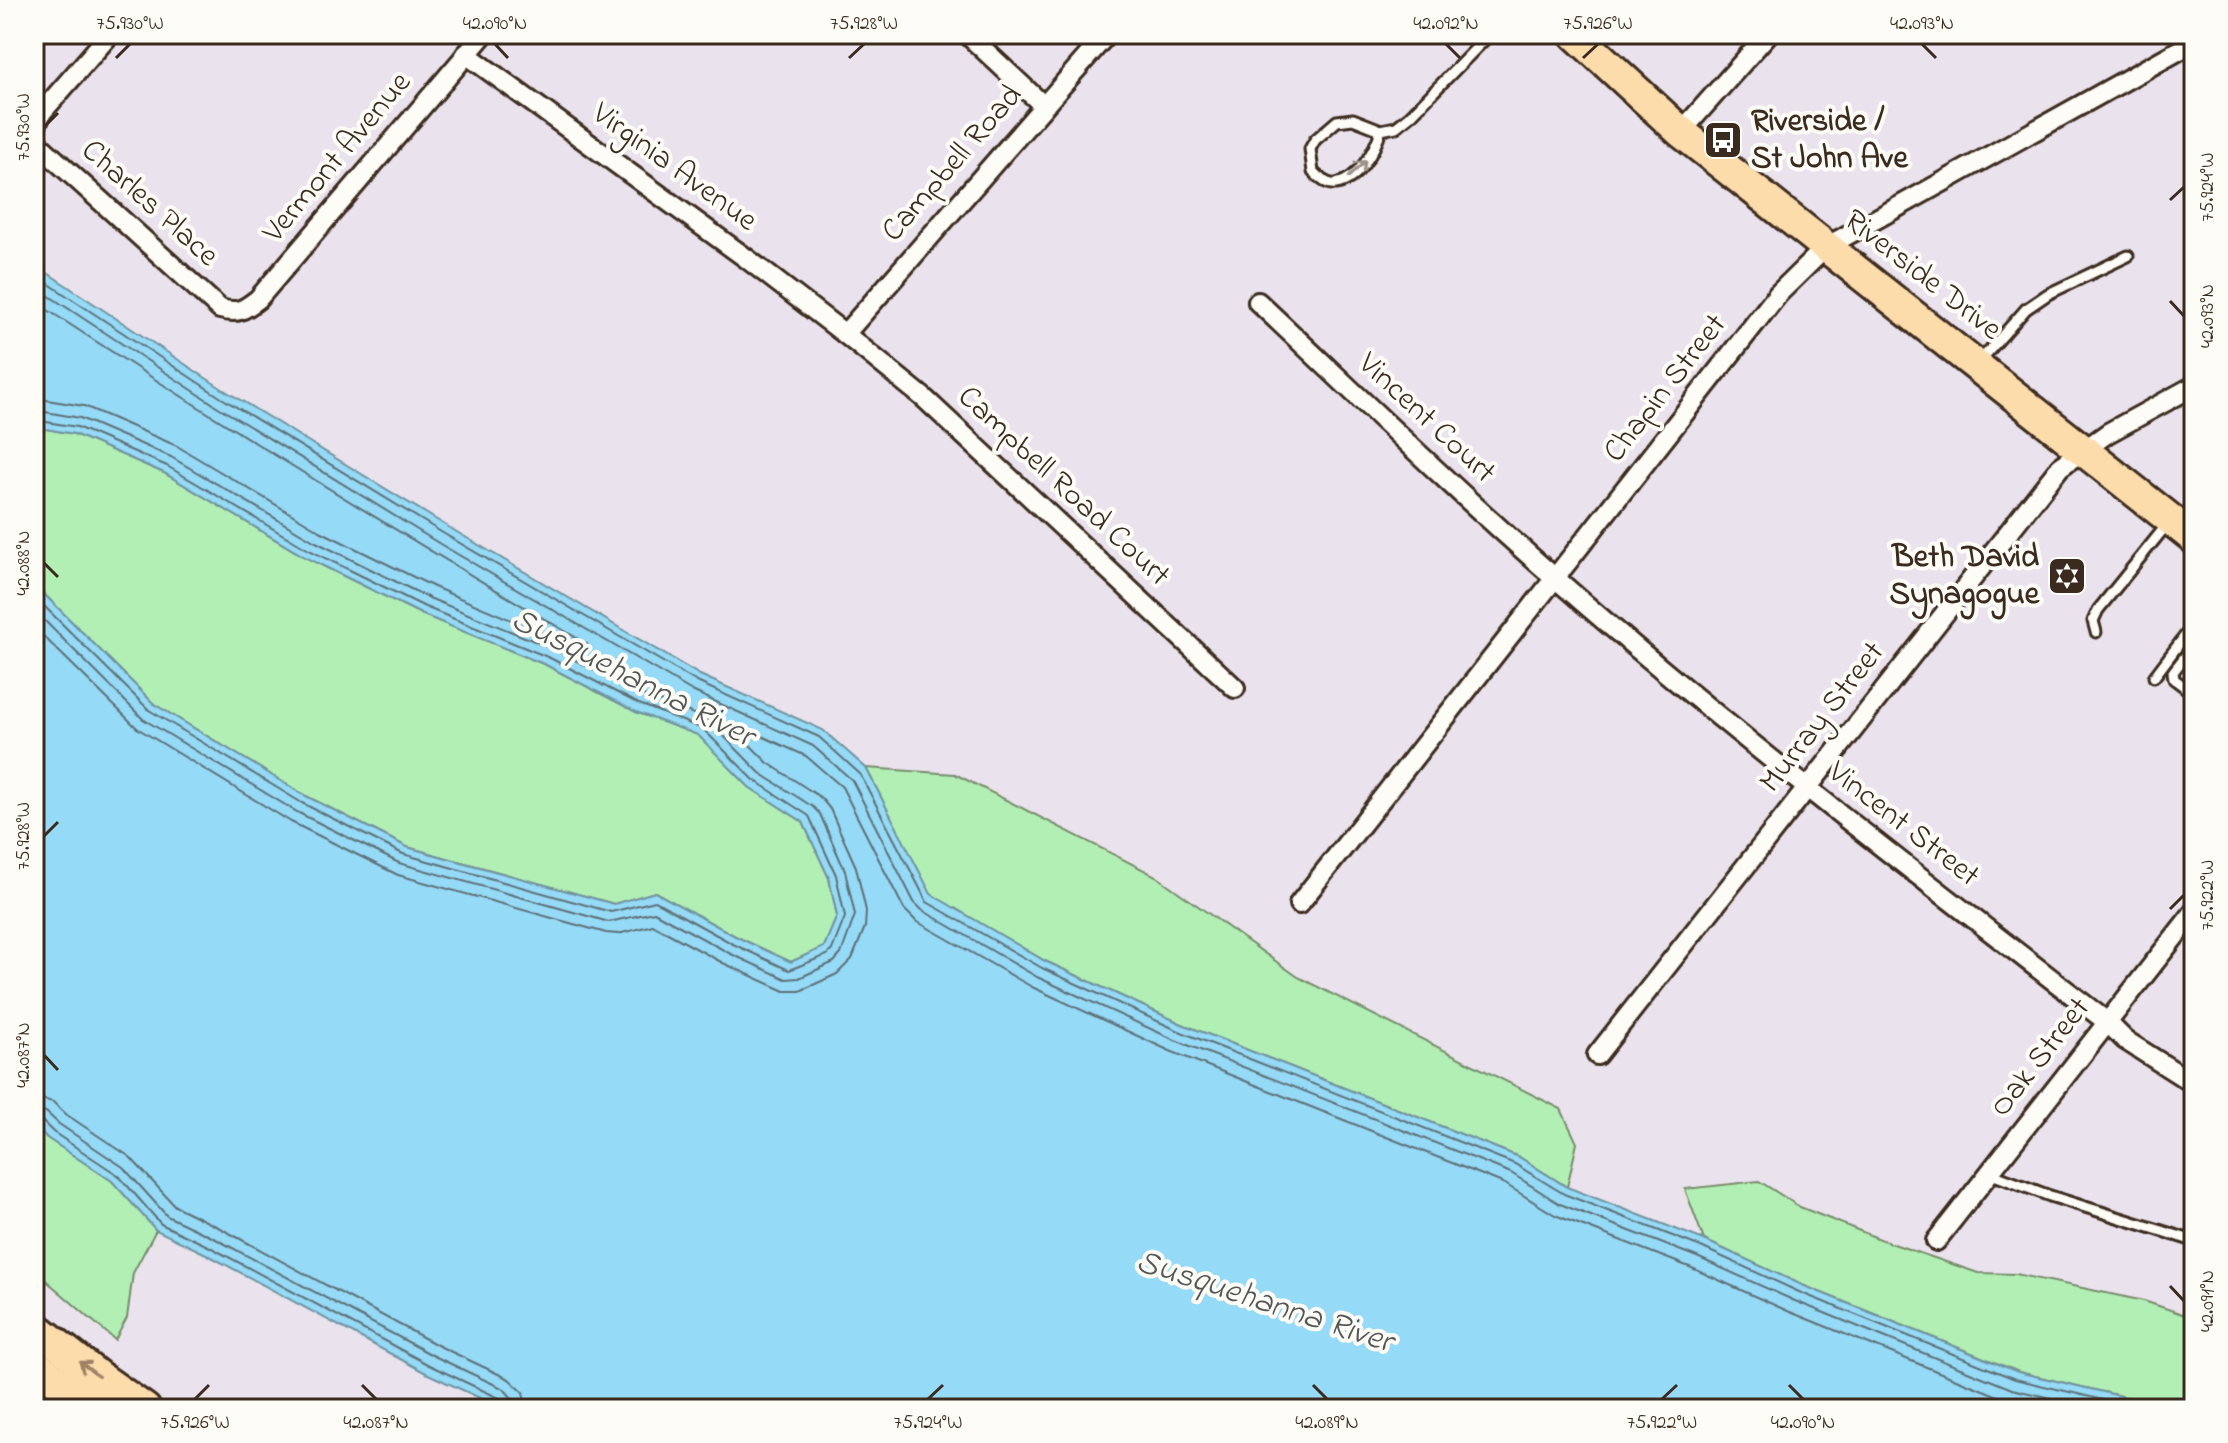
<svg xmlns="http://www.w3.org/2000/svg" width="2228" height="1443" viewBox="0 0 2228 1443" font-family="'Indie Flower',sans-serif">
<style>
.green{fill:#b2efb5;stroke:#768c6a;stroke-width:2}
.water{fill:#95daf7;stroke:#7194a0;stroke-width:2}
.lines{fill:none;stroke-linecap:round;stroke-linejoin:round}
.shore{stroke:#5f7075;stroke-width:2}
.service-casing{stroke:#3b2a1e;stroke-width:15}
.minor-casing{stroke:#3b2a1e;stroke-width:24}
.primary-casing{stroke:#3b2a1e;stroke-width:36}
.service{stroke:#fdfcf7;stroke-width:9}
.minor{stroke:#fdfcf7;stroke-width:18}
.primary{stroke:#fddcac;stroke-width:30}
.oneway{stroke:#9c938a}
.oneway2{stroke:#9c8365}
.ticks{fill:none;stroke:#3b2a1e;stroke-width:3}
.labels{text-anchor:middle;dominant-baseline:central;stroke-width:8;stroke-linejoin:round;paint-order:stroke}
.poi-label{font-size:32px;font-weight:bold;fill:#3b2a1e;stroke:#fdfcf7;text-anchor:start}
.street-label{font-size:32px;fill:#3b2a1e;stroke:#fdfcf7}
.water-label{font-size:34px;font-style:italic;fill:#525654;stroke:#fdfcf7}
.neatline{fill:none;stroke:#3b2a1e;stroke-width:3}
.ticks-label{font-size:20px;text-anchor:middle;fill:#3b2a1e}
</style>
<rect width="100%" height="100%" fill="#eae3ee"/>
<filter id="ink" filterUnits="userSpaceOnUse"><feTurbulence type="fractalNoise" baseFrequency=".0125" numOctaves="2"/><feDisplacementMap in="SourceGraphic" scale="16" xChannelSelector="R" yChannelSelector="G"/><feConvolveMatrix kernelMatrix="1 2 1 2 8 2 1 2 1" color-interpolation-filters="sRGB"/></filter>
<g filter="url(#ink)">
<g class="green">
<path d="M34,427L74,434L164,473L305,557L421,614L546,665L636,712L698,735L749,787L803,822L829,878L837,916L824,947L791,962L737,937L655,892L614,904L407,847L306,796L154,704L34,584Z"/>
<path d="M866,768L955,774L1156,876L1298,977L1561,1109L1577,1143L1567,1187L1519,1157L1182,1024L1045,961L930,894Z"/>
<path d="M34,1124L47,1138L112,1181L156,1230L133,1273L127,1318L115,1340L34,1270Z"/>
<path d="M1759,1181L1800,1207L1885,1241L1978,1273L2016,1274L2144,1301L2194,1318V1409H2176L2019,1372L1802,1285L1704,1240L1685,1189Z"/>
</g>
<path class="water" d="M34,264L224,390L450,528L700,675L823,730L866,768L931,894L1045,961L1182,1024L1519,1157L1567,1187L1704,1240L1802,1285L2018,1372L2176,1409H517L497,1406L426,1373L206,1254L156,1230L112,1181L47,1138L34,1124V584L154,704L306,796L407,847L614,904L655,892L737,937L791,962L824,947L837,916L829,878L803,822L749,787L698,735L636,712L546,665L421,614L305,557L164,473L74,434L34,427Z"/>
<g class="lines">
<g class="shore">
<path d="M34,274L220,397L446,535L697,682L819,737L860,774L927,902L1042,968L1179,1031L1515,1164L1564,1194L1701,1247L1799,1292L2015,1379L2141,1409"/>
<path d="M34,286L215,405L440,544L692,691L813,746L852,780L914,902L922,910L1037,977L1175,1040L1511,1173L1560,1204L1697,1257L1795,1301L2012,1389L2098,1409"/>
<path d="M34,301C215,420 400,534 587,644L589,649L584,651L434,587L320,531L177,446L84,406L34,398"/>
<path d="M34,410L80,418L171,457L314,541L429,598L554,649L643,695L707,719L760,773L813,807L820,814L845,871L855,915L841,954L834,962L799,978L786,979L729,953L654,912L609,922L399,863L297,812L143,719L34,610"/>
<path d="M34,420L77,427L167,466L309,550L425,607L550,658L639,704L703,729L754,780L809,816L836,875L845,917L832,950L827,955L789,970L733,944L655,901L611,912L403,854L302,803L149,710L34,596"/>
<path d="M34,627L137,728L291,822L398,875L606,933L618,934L653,925L723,963L785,991H800L837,974L852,959L865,927L866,911L856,867L830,809L820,797L768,763L739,734V729L744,728L806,756L842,787L904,909L916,921L1032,987L1170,1051L1505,1184L1555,1215L1692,1268L1790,1312L2008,1400L2045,1409"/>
<path d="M34,1097L53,1102L67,1115L130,1157L175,1206L220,1228L439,1346L509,1379L523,1392L526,1409"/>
<path d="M34,1109L46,1112L59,1124L123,1167L167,1216L214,1238L434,1356L504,1389L512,1398L514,1409"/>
<path d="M34,1119L41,1120L53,1132L118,1175L161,1224L210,1247L429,1365L499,1398L504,1409"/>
</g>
<defs>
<g id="service">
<path d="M1381,130C1375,150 1359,180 1336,184C1327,186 1319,177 1313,172L1310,149L1315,140L1337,121L1353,119L1381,130L1396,127L1410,116L1490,34"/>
<path d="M1979,362L2026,309L2048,294L2128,256"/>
<path d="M2096,632L2093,621L2098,610L2169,522"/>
<path d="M2194,645L2173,672L2174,679L2194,694"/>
<path d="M2154,677L2194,624"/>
<path d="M1989,1173L2050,1196L2194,1241"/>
</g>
<g id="minor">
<path d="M967,34L1044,106"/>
<path d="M466,54L746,258L845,334L924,398L1235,688"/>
<path d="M34,130L42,112L110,34"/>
<path d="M34,131L38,144L220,309C238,314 244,310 258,299L484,34"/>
<path d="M1681,132L1768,34"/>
<path d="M1258,302C1356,394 1453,489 1555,578C1733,734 1920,877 2107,1022L2125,1040L2194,1084"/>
<path d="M845,334L1107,34"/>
<path d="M1299,904L1778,294L1826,247L2194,42"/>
<path d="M1597,1055L2060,467L2108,433L2194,386"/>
<path d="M1936,1241L2194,912"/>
</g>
<g id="primary">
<path d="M1575,34L1681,132L2194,538"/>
<path d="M34,1326L98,1376L145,1409"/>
<path d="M34,1364L94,1409"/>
</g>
</defs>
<use href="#service" class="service-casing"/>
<use href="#minor" class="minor-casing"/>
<use href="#primary" class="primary-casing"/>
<use href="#service" class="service"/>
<use href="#minor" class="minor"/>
<use href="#primary" class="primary"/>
</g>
<defs><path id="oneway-shaft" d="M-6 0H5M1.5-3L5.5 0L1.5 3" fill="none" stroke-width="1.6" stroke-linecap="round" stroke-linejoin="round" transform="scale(2)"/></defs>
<use class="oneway" href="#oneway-shaft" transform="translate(1357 169) rotate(-43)"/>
<use class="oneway2" href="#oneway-shaft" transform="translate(89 1369) rotate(-142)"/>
</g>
<path class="ticks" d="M495,44L508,58M1446,44L1460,58M1922,44L1936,58M116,58L130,44M849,58L864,44M1583,58L1598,44M44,127L58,113M2170,200L2184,187M2170,301L2184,316M44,563L58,577M44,836L58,822M2170,909L2184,895M44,1055L58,1070M2170,1286L2184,1301M362,1385L376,1399M1313,1385L1327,1399M1789,1385L1803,1399M195,1399L209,1385M928,1399L943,1385M1662,1399L1677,1385"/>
<defs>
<symbol id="bus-square" viewBox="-11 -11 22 22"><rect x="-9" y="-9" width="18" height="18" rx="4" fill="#3b2a1e" stroke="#fdfcf7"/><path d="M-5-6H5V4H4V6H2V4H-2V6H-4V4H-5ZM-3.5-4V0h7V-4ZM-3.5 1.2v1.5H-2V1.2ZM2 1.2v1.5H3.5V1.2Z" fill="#fff"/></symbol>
<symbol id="synagogue-square" viewBox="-11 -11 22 22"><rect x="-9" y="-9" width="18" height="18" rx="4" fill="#3b2a1e" stroke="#fdfcf7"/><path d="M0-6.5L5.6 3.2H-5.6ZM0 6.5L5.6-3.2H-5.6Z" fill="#fff"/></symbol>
</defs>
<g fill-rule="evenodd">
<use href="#bus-square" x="1701" y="118" width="44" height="44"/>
<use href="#synagogue-square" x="2045" y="554" width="44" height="44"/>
</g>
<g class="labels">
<g class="poi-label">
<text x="1751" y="122">Riverside /<tspan x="1751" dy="37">St John Ave</tspan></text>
<text x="2039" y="558" text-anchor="end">Beth David<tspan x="2039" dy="37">Synagogue</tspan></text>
</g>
<g class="street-label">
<text transform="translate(338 158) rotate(-50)">Vermont Avenue</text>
<text transform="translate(953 164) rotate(-49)">Campbell Road</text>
<text transform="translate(674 168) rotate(36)">Virginia Avenue</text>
<text transform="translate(149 204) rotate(42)">Charles Place</text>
<text transform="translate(1922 276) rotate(38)">Riverside Drive</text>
<text transform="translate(1666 389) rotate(-52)">Chapin Street</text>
<text transform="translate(1426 419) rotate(43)">Vincent Court</text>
<text transform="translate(1063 487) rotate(43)">Campbell Road Court</text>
<text transform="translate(1823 718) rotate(-52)">Murray Street</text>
<text transform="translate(1903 825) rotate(38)">Vincent Street</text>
<text transform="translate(2041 1058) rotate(-52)">Oak Street</text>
</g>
<g class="water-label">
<text transform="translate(632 679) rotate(27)">Susquehanna River</text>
<text transform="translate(1264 1303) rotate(18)">Susquehanna River</text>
</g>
</g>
<rect width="2228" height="1443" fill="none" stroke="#fdfcf7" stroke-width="88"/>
<rect x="44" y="44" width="2140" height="1355" class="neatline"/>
<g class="ticks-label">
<text x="130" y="29">75.930°W</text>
<text x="495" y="29">42.090°N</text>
<text x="864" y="29">75.928°W</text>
<text x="1446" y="29">42.092°N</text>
<text x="1598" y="29">75.926°W</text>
<text x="1922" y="29">42.093°N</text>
<text transform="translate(22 127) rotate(-90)" y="7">75.930°W</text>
<text transform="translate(2206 187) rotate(-90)" y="7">75.924°W</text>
<text transform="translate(2206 316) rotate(-90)" y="7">42.093°N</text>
<text transform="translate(22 563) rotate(-90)" y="7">42.088°N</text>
<text transform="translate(22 836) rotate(-90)" y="7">75.928°W</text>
<text transform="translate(2206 895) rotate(-90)" y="7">75.922°W</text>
<text transform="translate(22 1055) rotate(-90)" y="7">42.087°N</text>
<text transform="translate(2206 1301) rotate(-90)" y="7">42.091°N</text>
<text x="195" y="1428">75.926°W</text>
<text x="376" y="1428">42.087°N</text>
<text x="928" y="1428">75.924°W</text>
<text x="1327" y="1428">42.089°N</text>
<text x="1662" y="1428">75.922°W</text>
<text x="1803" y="1428">42.090°N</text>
</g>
</svg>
